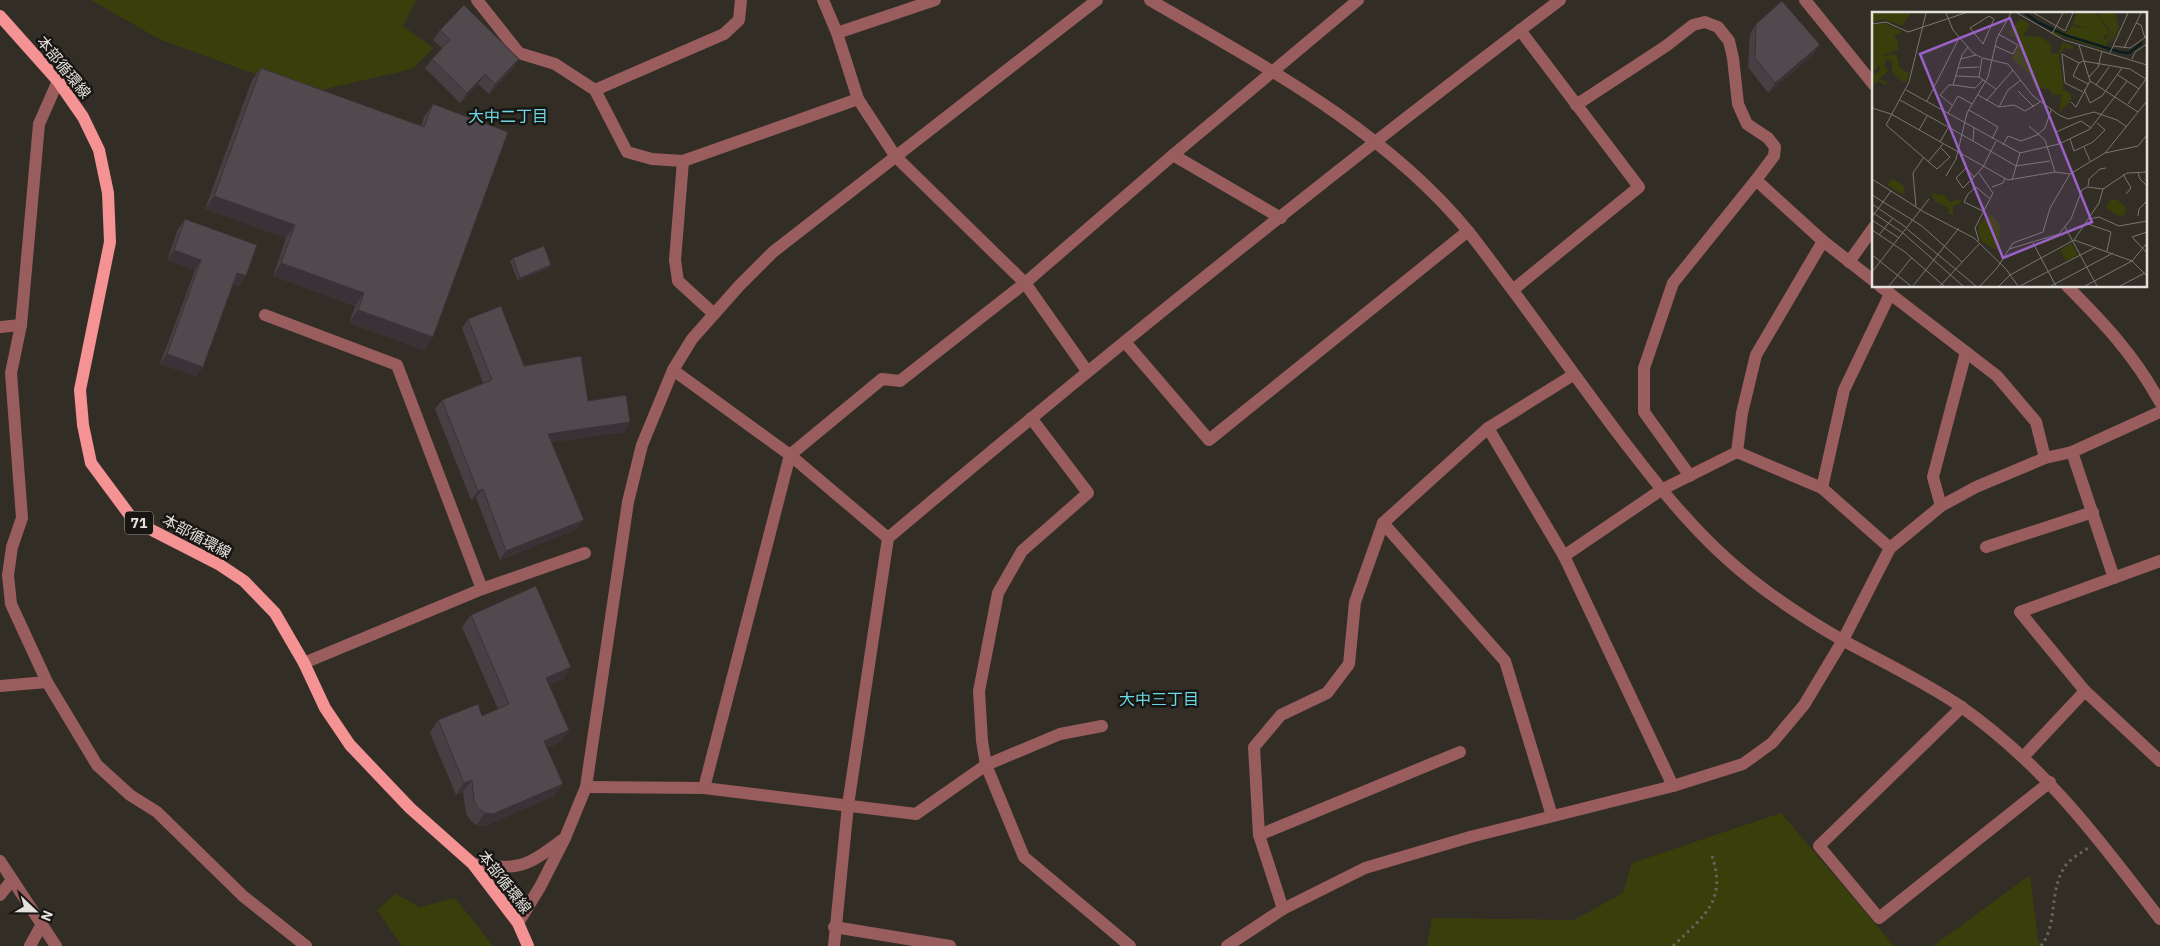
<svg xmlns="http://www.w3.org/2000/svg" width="2160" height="946" viewBox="0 0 2160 946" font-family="'IBM Plex Sans','Noto Sans JP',sans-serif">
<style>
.green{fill:#383f0b}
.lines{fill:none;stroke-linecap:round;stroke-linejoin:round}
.path{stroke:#69655e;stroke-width:3;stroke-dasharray:2.5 4;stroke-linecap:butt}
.minor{stroke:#995d5e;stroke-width:12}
.major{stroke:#f49294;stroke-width:12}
.wall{fill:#473f43}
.shaded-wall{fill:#393337}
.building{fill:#52494e;stroke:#393337}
.labels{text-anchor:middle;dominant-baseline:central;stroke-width:5;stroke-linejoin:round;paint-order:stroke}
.shield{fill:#181613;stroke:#a7a4a0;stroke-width:1}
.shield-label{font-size:14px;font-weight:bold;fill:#e4e1dc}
.street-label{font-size:15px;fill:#e4e1dc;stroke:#181613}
.neighbourhood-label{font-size:16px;fill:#6dd8e3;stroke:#181613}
.inset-river{fill:none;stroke:#0c1d1f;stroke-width:2.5}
.inset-road{fill:none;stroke:#79766f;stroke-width:1}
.view{fill:#9a62c8;fill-opacity:0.15;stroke:#9a62c8;stroke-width:2.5}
.inset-edge{fill:none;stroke:#e4e1dc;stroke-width:2.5}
</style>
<rect width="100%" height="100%" fill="#322e26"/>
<g class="green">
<path d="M91,0H416L403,26L433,48L412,69L308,93L161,40Z"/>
<path d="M1781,813L1894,946H1427L1432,918L1574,920L1623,893L1632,863Z"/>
<path d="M2030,875L2038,941L2042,946H1933Z"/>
<path d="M396,894L420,907L455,898L493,946H402L377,910Z"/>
</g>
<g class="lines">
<g class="path">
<path d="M1673,946C1705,915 1728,900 1711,853"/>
<path d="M2041,946C2058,924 2049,892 2064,868C2068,860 2081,853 2088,848"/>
</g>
<g class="minor">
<path d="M477,0L519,53L555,64L595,90L627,152L652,159L683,161L858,99"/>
<path d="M823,0L837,33L935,0"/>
<path d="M1150,0C1262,65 1384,129 1468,231C1520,298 1568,367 1619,435C1652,478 1685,521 1726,558C1761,590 1802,617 1844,641C1883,662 1923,681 1960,706C2043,764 2100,840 2160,919"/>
<path d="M1805,0L1874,85"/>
<path d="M837,33L858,99L896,157L1025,283L1087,371"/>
<path d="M58,81L39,124L21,325L11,373L22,518L12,547L8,575L11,604L47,682L97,765L130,795L157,812L243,896L306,946"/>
<path d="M595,90L724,34L739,20L741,0"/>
<path d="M1576,105L1666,46L1693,25L1705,22L1718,27L1729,41L1733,58L1738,104L1747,124L1768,138L1775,147L1774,156L1756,180L1673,283L1644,368V412L1690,476"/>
<path d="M1173,155L1358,0"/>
<path d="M683,161L675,260L678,281L714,314"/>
<path d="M1756,180L1823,241L1874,281"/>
<path d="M1849,262L1874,227"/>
<path d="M1880,286L1997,376L2036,422L2045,458"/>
<path d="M2067,286C2105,324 2134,355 2160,402"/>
<path d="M1514,289L1639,187L1520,30"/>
<path d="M265,315L397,365L482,589"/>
<path d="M0,327L21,325"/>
<path d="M1125,342L1209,440L1468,231"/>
<path d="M673,370L790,455L888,538"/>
<path d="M1031,418L1088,493L1022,551L998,593L979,691L982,741L986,765L1024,857L1130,946"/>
<path d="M1488,428L1564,556L1673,786"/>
<path d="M1737,452L1742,413L1756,355L1823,241"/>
<path d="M1737,452L1822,488L1890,548"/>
<path d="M2072,452L2114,578"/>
<path d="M1822,488L1844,390L1890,294"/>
<path d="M1941,506L1933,477L1966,352"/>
<path d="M1383,523L1505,661L1552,816"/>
<path d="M1986,547L2093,512"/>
<path d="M1564,556L1661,490L1737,452"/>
<path d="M2160,561L2020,612L2085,691L2160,761"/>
<path d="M304,663L482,589L585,553"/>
<path d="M0,686L47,682"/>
<path d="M1962,707L1819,846L1879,918L2050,782"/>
<path d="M2024,756L2085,691"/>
<path d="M586,787L704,788L916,814L986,765L1060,734L1102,726"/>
<path d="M704,788L790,455L882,379L900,381L1025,283L1173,155L1281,218"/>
<path d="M1259,835L1460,752"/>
<path d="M0,861L56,946"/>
<path d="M473,864C519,870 525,868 562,840"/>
<path d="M0,895L12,880"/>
<path d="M1283,909L1259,835L1254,747L1281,715L1327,693L1349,664L1355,602L1383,523L1488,428L1573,375"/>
<path d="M518,923L540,887L565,838L586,787L628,502L642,445L673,370L692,339L739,286L773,252L1097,0"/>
<path d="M834,927L950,946"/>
<path d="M30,946L41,926"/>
<path d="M834,946L848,805L888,538C1107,353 1331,173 1560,0"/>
<path d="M1227,946L1283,909L1365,868L1470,837L1673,786L1743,764L1772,743L1804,705L1843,640L1890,548L1941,506L1976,487L2045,458L2072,452L2160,412"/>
</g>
<path class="major" d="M0,16L58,81L83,117L99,150L108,193L110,242L80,390L83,425L91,463L134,521L220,565L244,581L275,613L304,663L325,708L350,745L410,808L473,864L518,923L528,946"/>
</g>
<g class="wall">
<path d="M1756,24L1813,55L1768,93L1748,67L1750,34Z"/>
<path d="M440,30L513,69L489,94L478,84L460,103L425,68L432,59L442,48L433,40Z"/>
<path d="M261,68L421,126L424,117L433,104V337L424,350L349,323L355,306L273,276L286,238L205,209L252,80Z"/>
<path d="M185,219L239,286L233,284L203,367L196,376L160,364L195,270L167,260L178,229Z"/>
<path d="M513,258L549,268L518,281L510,261Z"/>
<path d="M468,319L524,366L588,401L630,422L624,432L551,442L584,520L577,529L500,560L476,498L471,500L435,409L442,400L483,383L462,328Z"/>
<path d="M471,615L571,667L563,679L549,685L569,730L560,742L547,748L554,796L485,826L476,825L470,820L466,813L463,792L456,795L430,733L438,720L482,716L498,709L462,627Z"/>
</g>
<g class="shaded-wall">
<path d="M1820,45L1813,55L1768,93L1775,83Z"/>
<path d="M519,59L513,69L489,94L495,84Z"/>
<path d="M485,74L478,84L460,103L467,93Z"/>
<path d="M214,196L295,225L286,238L205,209Z"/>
<path d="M174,250L201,260L195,270L167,260Z"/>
<path d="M281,263L364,293L355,306L273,276Z"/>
<path d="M551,265L549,268L518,281L520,278Z"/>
<path d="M237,273L246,276L239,286L230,283Z"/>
<path d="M358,310L433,337L424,350L349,323Z"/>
<path d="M167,354L203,367L196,376L160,364Z"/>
<path d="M630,422L624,432L541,444L548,434Z"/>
<path d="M483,489L476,498L471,500L478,491Z"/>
<path d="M584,520L577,529L500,560L506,551Z"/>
<path d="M571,667L563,679L538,690L546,678Z"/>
<path d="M569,730L560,742L536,753L544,741Z"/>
<path d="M472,780L463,792L456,795L464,783Z"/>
<path d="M563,784L554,796L485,826L476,825L485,813Z"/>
</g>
<g class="building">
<path d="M1782,1L1820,45L1775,83L1755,58L1756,24Z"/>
<path d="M464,5L519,59L495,84L485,74L467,93L432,59L450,40L440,30Z"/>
<path d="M261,68L424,127L433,104L508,132L433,337L358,310L364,293L281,263L295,225L214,196Z"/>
<path d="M185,219L257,245L246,276L237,273L203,367L167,354L201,260L174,250Z"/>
<path d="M544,246L551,265L520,278L513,258Z"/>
<path d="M501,306L524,366L581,356L588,401L626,395L630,422L548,434L584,520L506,551L483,489L478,491L442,400L492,380L468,319Z"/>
<path d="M536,586L571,667L546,678L569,730L544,741L563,784L493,814L485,813L478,808L474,801L472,780L464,783L438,720L478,704L482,716L509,704L471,615Z"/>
</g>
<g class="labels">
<rect class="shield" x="125" y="511.5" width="28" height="23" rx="4"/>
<g class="shield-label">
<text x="139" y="523">71</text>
</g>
<g class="street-label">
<text transform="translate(64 67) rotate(51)">本部循環線</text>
<text transform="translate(197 536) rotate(28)">本部循環線</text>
<text transform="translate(505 882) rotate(52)">本部循環線</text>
</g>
<g class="neighbourhood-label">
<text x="508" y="116">大中二丁目</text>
<text x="1159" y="699">大中三丁目</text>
</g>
</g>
<g transform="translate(1872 12)">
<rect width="275" height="275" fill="#322e26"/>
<path d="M0,1H39L30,14L12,7L1,10ZM204,1H221L226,4L237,21L236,25L231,22L233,28L238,24L236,16L238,18L241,24L234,32L235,37H231L236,39L182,22L184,17L194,21L201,13L204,15L215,16L201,12ZM223,1L230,5L227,1H243L244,4L247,15L238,34L241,21ZM148,7L158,12L151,24L170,25L179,33V41L186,42L191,30L202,35L199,38L193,35L187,44L192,78L199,82V89L187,100L190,82L181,83L177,77L163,76L158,62L140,47L149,29L136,21ZM12,11L31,20L22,24L26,29V38L8,44L24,42L28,56L37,61L34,70H31L20,60V49L14,48L12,55L17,58L7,67L15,70L14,73L6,69L0,74V61L5,62L9,57L5,52L6,56L0,60V13ZM20,167L32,174L33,181L30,182L15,173ZM59,181L72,183L78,190L88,187L89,191L81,194V203L76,202L77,197L62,188ZM244,187L254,195L253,203L247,204L234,196L237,189ZM119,203L128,213L127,239L110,230L106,219L108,210ZM199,231L206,243L194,249L188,238Z" fill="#383f0b"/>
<path class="inset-river" d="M153,1L167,11L193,23L248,40L257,41L270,31"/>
<path class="inset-road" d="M54,1L37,70L14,113L65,157L78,145L69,136M74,1L81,18L101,41L110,46L136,52L161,84L187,103L196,107L222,100L245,108L255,115M145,1L192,28L275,53M162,1L193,19L201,1M117,4L122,7L111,32L98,16ZM264,11L269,13L273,26M0,12L14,10L36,20L93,1M180,22L191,1M207,33L218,69L266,100M123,34L141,42L146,33L126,22M241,34L258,36L275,24M252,36L269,1M238,41L256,1M89,47L104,43M260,47L263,40L275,32M207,51L201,64L216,72M86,56L107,55M246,63L267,77M84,64L107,65M107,65L124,77M107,65L110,47M217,65L226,55L230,39M81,73L103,76L111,68M224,73L237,55M212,77L218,91L230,84L250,56M34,78L148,141L187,132L218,117L255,69M146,79L162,95M211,80L193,71L190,42L207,51L211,49L258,57L274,67L256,92M106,83L127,95L142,93L153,99L168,90M28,88L101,129M55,89L87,26M114,89L141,58M199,90L204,95L218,69M80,93L68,83L77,73H81L90,43L96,35M127,95L136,78L149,68M0,96L19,102L136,168L183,160L198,162M97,98L126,115L120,127M76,101L86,84L100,92M157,114L173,128L183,160M102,116L101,129L144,154L178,149M47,118L55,104M198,127L202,139L221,130L233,118L225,111M68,130L76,116M187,132L184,120L209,109L219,116M131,133L136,124L149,129L165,123L173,116L179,98M212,135L218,149M233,141L266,134L275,123M56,150L71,132M94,156L102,165L91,176L84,166ZM266,160L268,167L275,174M251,162L259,176L254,182M74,164L84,147L95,101L116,65L125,26L139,1M102,165L111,155L124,129M0,167L52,200L102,226L134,257L146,274M140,168L148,141M216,174L217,167L228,157L234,156M120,175L131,171L133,166M0,183L50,214L90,250M0,192L35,216M44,194L41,161L52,145M0,200L31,221L91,274M113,200L92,190L96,182L104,175L117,186M266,204L267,197L275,189M0,205L19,179M217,207L227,205L247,214L275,209M0,208L27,226M213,211L239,220L235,239M193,215L225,274M35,217L104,274M0,218L33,240L72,274M275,220L260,225L275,241M7,223L20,207M202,228L227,191L231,177L255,161L275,160M107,229L103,216L121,181L107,161M161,231L184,274M137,237L187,222L199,207L210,178L215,175L231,177M0,243L39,274M0,260L57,187M17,274L40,245M41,274L87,216M68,274L108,231M108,274L125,256L141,231L171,220L178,196L198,162L233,141L275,89M127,274L138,263L202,228L260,249L275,264M148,274L224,235M179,274L241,241M213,274L260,249L275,231M248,274L273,261"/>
<path class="view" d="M138,6L220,210L131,246L48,42Z"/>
<rect width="275" height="275" class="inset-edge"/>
</g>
<g transform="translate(35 911) rotate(112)" stroke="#181613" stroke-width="4" paint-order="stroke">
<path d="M0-4L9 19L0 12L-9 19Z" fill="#e4e1dc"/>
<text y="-8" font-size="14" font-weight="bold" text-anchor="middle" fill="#e4e1dc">N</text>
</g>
</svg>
